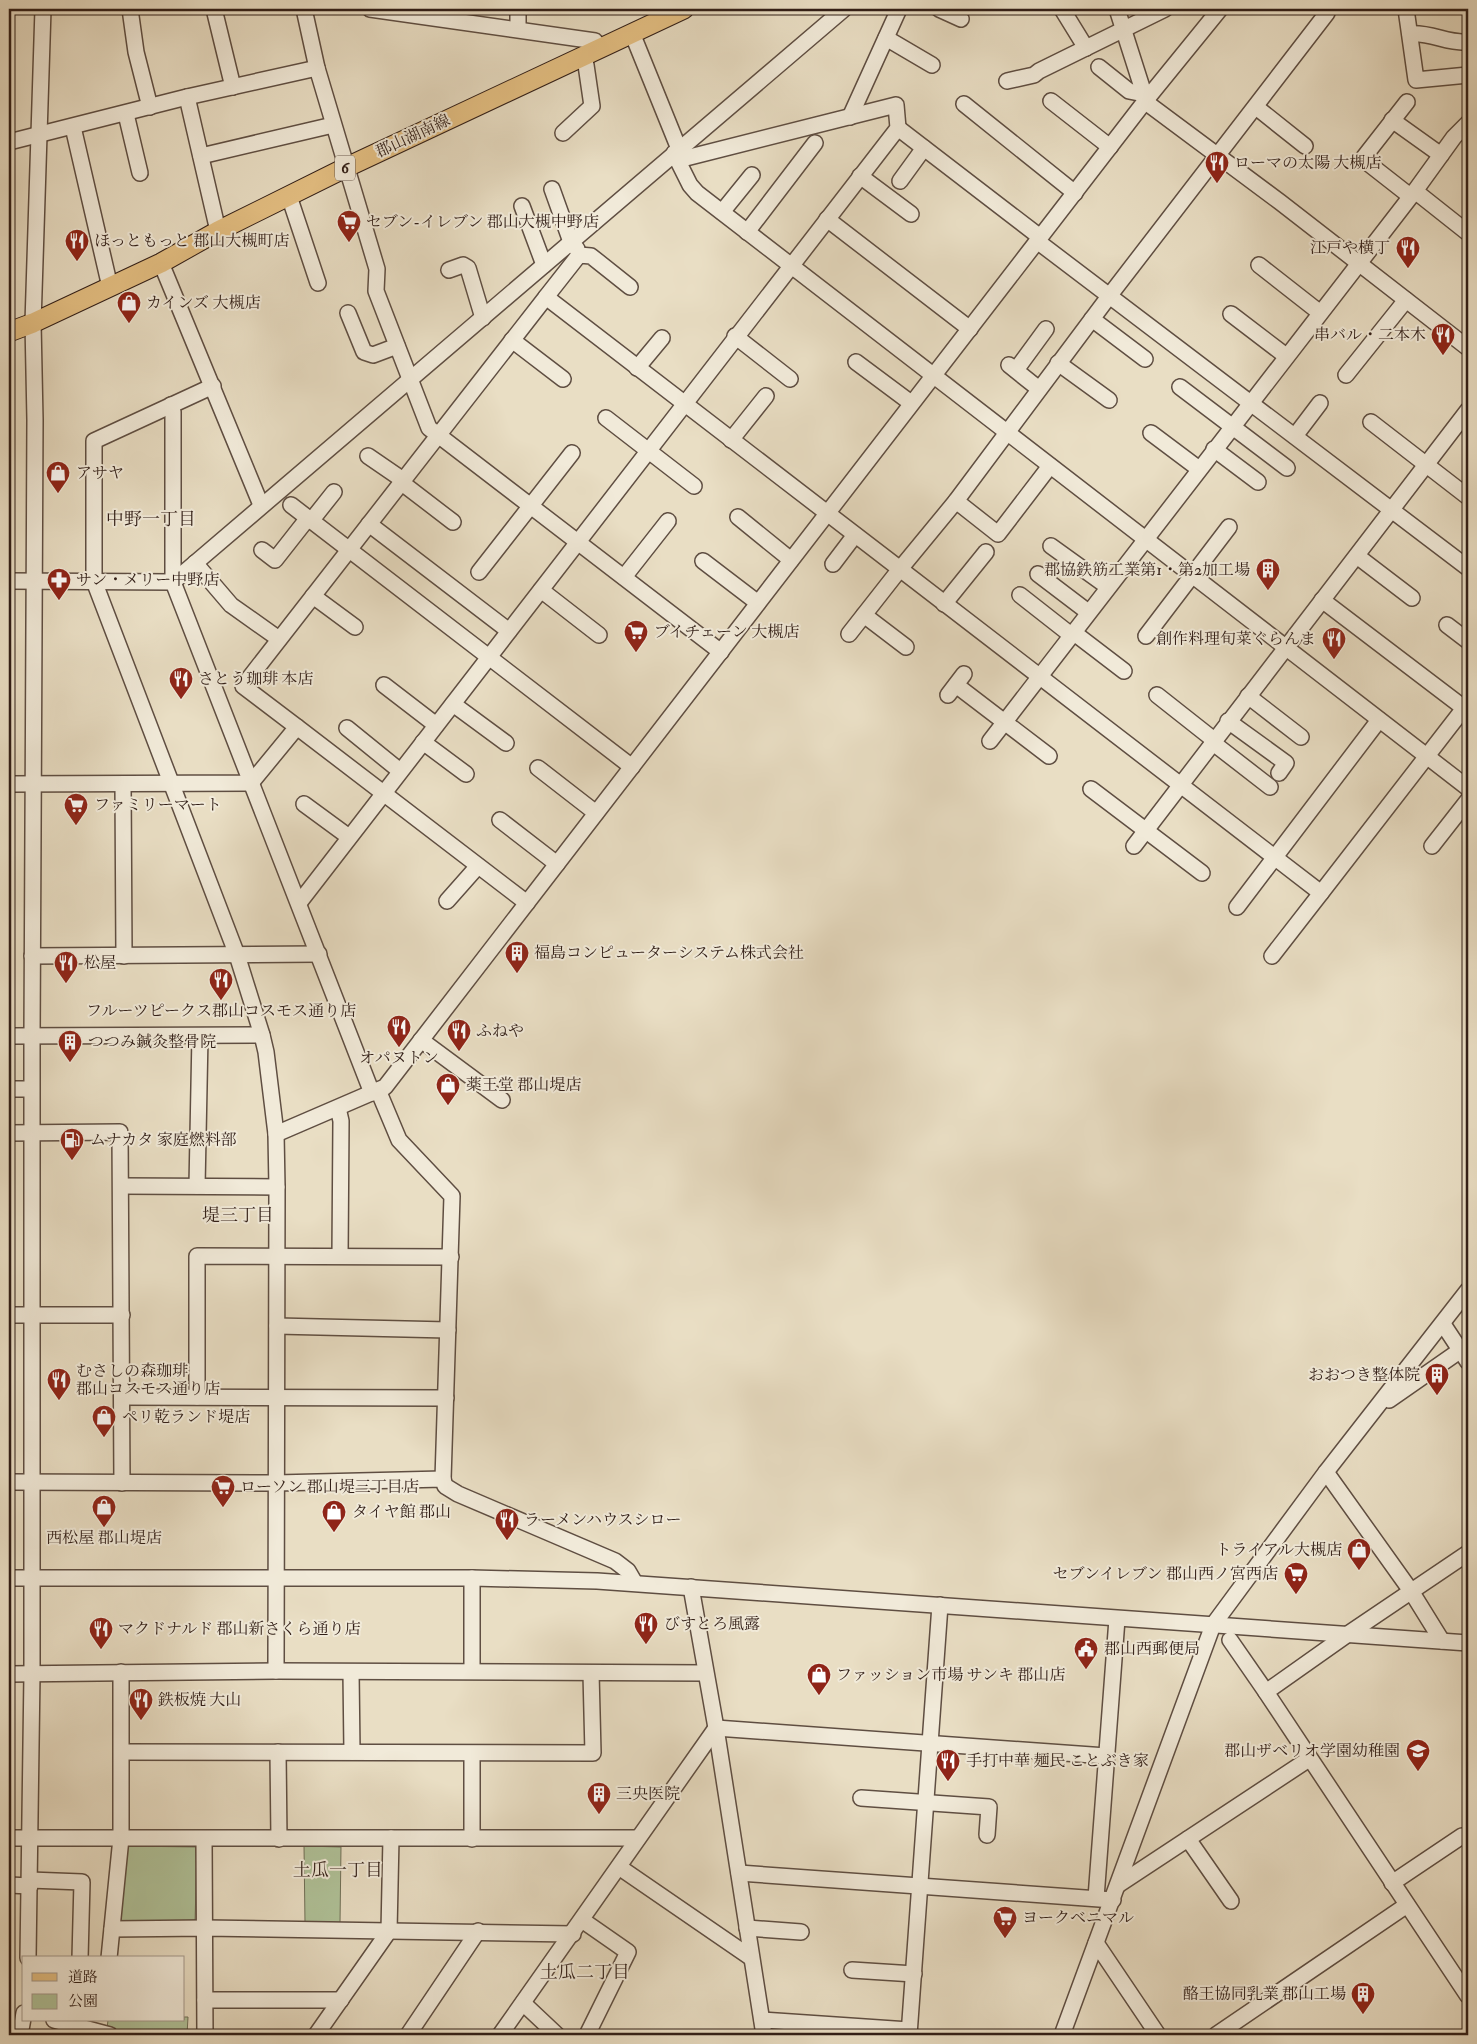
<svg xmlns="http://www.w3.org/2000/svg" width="1477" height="2044" viewBox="0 0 1477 2044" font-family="'IM FELL Double Pica','Noto Serif JP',serif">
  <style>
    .green { fill: #b0c299; stroke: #707058 }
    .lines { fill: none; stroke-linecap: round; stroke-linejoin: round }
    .minor-casing { stroke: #5f4e42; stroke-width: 18 }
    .major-casing { stroke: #311e17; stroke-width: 21 }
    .minor { stroke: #f1ead9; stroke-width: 15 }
    .major { stroke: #e4bf82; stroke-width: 19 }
    .labels { text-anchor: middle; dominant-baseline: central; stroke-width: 4; stroke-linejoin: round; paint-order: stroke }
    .shield { fill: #f1ead9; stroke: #6b5b51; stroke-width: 1 }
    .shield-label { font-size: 15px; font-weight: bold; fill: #311e17 }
    .street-label { font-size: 16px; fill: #311e17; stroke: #f1ead9 }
    .poi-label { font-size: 16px; fill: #311e17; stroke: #f1ead9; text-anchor: start }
    .neighbourhood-label { font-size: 18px; fill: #311e17; stroke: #f1ead9 }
  </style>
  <rect width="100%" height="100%" fill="#e9dec4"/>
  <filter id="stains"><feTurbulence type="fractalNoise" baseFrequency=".004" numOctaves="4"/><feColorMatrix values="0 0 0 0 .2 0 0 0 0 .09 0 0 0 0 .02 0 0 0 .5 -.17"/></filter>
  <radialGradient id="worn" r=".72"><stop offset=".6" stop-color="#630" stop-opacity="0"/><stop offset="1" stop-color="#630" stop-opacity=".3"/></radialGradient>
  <g class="green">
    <path d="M126,1846L197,1847L195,1923H120Z"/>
    <path d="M304,1846L341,1847L340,1923H305Z"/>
    <path d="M184,2017H188L187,2035H122L110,2033L107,2029L108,2020H184Z"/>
  </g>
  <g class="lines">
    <defs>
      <g id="minor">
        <path d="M130,9L136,52L150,107"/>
        <path d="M214,9L233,87"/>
        <path d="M304,9L317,68L377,269L376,291L429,428L721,652"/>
        <path d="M370,9L595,41L600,48"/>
        <path d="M939,9L961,19"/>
        <path d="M1062,9L1086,48"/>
        <path d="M1117,9L1146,100L1151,106L1280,202L1468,348"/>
        <path d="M1406,9L1416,80L1468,75"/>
        <path d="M1327,13L1110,295L956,501L900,569L1321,893L1468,703"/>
        <path d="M518,29V9"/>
        <path d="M632,33L679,149"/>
        <path d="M1410,34C1431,32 1448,44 1468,42"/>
        <path d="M886,38L932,65"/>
        <path d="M1099,67L1129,91L1144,94"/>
        <path d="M1007,81L1034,75L1039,71L1165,9"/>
        <path d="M187,97L218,231"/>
        <path d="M1051,101L1110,147"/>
        <path d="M1407,102L1364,157V160L1410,196"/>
        <path d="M964,104L1075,193"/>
        <path d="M1256,107L1305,146"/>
        <path d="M126,114L140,173"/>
        <path d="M850,117L899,9"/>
        <path d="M1392,120L1441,155"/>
        <path d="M73,127L110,287"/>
        <path d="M898,128L1040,237"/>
        <path d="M563,133L592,106L586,65L583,56"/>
        <path d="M9,142L187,97L317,68"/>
        <path d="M674,153L690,185L697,193L1468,788"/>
        <path d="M201,156L333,125"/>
        <path d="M860,176L911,214"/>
        <path d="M900,181L924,148"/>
        <path d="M552,189L571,242L577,249"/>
        <path d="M1415,191L1468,233"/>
        <path d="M289,196L318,283"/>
        <path d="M522,206L544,265"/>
        <path d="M722,212L752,175"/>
        <path d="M827,219L970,329"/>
        <path d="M747,232L815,143"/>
        <path d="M1037,241L1468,568"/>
        <path d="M161,263L261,505"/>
        <path d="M1259,265L1319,312"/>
        <path d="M449,270L463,265L468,268L483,318"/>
        <path d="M546,297L579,255L591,256L630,287"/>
        <path d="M348,313L364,352L373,355L397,346"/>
        <path d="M1231,314L1286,356"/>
        <path d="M1092,319L1145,359"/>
        <path d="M735,336L790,379"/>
        <path d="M512,340L563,379"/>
        <path d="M856,362L911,403"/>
        <path d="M1058,363L1109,400"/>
        <path d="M1009,365L1039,389"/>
        <path d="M637,368L662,338"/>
        <path d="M1016,370L1046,329"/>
        <path d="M1346,375L1406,300"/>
        <path d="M213,386L94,441V581L237,955L262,1035L266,1052L276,1134L277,1187L276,1671"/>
        <path d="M1180,387L1287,468"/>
        <path d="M171,405L173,412V582L372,1093"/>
        <path d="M606,418L694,486"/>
        <path d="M1371,422L1468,497"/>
        <path d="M1151,433L1199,469"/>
        <path d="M1295,436L1320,403"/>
        <path d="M731,440L766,396"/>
        <path d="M1214,449L1258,482"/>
        <path d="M368,456L403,480L406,486L453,522"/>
        <path d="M956,501L998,534L1050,466"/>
        <path d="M291,505L632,767"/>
        <path d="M738,517L791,560"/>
        <path d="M311,521L334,492"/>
        <path d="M369,524L509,631"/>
        <path d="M1051,546L1108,587"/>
        <path d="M262,550L275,560L308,518"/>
        <path d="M1357,556L1412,598"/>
        <path d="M703,561L758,603"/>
        <path d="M195,563L231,605L279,639"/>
        <path d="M833,564L855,535"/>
        <path d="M479,572L572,453"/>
        <path d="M1038,574L1088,612"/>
        <path d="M624,577L668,521"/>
        <path d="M9,581L173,582L844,9"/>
        <path d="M541,590L599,635"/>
        <path d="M1020,595L1071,635"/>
        <path d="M313,596L355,627"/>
        <path d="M1322,600L1464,708"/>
        <path d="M944,604L986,552"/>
        <path d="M864,615L906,647"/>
        <path d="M1447,625L1468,641"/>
        <path d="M1073,632L1124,671"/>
        <path d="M1146,636L1229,527"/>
        <path d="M384,685L436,725"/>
        <path d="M956,685L1049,756"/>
        <path d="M948,695L964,674"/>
        <path d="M1157,695L1214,740"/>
        <path d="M1248,696L1301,737"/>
        <path d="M453,704L506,743"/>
        <path d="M1228,721L1286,763L1279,773"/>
        <path d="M297,727L527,903"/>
        <path d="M347,728L400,771"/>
        <path d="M990,741L1415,191L1454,137L1468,123"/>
        <path d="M423,742L466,774"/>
        <path d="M1212,742L1270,787"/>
        <path d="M538,768L596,813"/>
        <path d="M9,784L251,783L297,727L243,686L546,297L900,569L849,634"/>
        <path d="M123,784L124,956"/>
        <path d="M1091,789L1202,873"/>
        <path d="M304,804L349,837"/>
        <path d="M500,820L557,864"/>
        <path d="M1134,846L1468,410"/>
        <path d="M1432,846L1468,800"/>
        <path d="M447,901L478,866"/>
        <path d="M299,903L898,128L896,105L678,160"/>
        <path d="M1237,907L1379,720"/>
        <path d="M32,956L319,954"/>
        <path d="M1272,956L1321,893"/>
        <path d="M9,1036L262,1035"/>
        <path d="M421,1040L502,1100"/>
        <path d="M9,1089H25"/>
        <path d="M378,1090L399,1140L452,1196L443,1479"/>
        <path d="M338,1108L341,1121L340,1256"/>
        <path d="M9,1133L120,1132L122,1483"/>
        <path d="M276,1134L385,1087L1146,100L1220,9"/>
        <path d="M122,1186L277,1187"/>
        <path d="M197,1186L200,1036"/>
        <path d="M9,1315H122"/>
        <path d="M1443,1324L1468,1362"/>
        <path d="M277,1326L448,1330"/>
        <path d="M122,1397L446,1398"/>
        <path d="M197,1397V1256L451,1257"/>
        <path d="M1389,1400L1468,1345"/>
        <path d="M1326,1472L1411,1591L1442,1641"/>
        <path d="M9,1482L276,1483L443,1479L445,1486L458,1494L615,1561L628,1571L635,1583"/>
        <path d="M1468,1553L1348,1634L1266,1692L1468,1996"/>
        <path d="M9,1578H472L597,1581L1468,1643"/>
        <path d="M691,1587L716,1728L764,2035"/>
        <path d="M1230,1640L1266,1692"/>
        <path d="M472,1671V1578"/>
        <path d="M351,1672L352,1752"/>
        <path d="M9,1674L276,1671L705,1673"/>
        <path d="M122,1752L593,1753L591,1673"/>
        <path d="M278,1752L279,1839"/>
        <path d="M472,1755V1839"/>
        <path d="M861,1798L989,1807L987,1835"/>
        <path d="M9,1838H638"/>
        <path d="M204,1839L205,2035"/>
        <path d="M1188,1839L1231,1901"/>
        <path d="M619,1867L750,1957"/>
        <path d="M739,1873L1113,1900"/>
        <path d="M30,1880L82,1882L80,1958"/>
        <path d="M1392,1883L1462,1836"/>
        <path d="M9,1885L30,1886"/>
        <path d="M1118,1885L1309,1759"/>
        <path d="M1096,1898L1117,1619"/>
        <path d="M582,1920L628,1952L587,2035"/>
        <path d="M747,1928L801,1932"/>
        <path d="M112,1929L205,1928L573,1934"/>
        <path d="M1096,1943L1158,2035"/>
        <path d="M28,1958L32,1674V1036L35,420L33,323L43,9"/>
        <path d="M109,1958L121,1838V1672"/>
        <path d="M852,1970L914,1974"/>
        <path d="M205,2000H341"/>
        <path d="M523,2003L557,2035"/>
        <path d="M54,2020L110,2035"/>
        <path d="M762,2020L909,2030"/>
        <path d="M20,2035L24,2013"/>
        <path d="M316,2035L389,1931L391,1838"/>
        <path d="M408,2035L478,1931"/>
        <path d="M500,2035L716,1728L1106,1756"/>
        <path d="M909,2035L940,1605"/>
        <path d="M1062,2035L1213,1625L1326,1472L1468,1290"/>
        <path d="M1216,2035L1407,1905"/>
      </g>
      <path id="major" d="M9,332L33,323L161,263L218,231L345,168L684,9"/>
    </defs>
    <use href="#minor" class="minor-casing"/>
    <use href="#major" class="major-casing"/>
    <use href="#minor" class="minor"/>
    <use href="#major" class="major"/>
  </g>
  <defs>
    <symbol id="restaurant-pin" viewBox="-11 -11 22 30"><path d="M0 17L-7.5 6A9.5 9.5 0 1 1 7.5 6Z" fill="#8f2418" stroke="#f1ead9"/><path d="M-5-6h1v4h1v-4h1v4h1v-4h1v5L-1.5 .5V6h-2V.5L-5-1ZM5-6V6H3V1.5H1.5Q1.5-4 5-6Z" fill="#fff"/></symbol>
    <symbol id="supermarket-pin" viewBox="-11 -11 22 30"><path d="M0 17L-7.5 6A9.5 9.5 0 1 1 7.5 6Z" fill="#8f2418" stroke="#f1ead9"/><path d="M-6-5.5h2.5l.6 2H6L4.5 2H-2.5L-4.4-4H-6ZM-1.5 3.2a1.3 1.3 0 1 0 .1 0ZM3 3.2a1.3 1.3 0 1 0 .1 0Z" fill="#fff"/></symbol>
    <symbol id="shop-pin" viewBox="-11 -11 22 30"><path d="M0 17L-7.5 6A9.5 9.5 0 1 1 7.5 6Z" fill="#8f2418" stroke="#f1ead9"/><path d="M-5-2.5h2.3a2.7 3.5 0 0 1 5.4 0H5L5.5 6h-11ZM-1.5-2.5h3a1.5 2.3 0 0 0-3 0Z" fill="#fff"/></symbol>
    <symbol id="building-pin" viewBox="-11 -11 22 30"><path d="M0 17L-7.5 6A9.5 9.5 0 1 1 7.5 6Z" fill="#8f2418" stroke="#f1ead9"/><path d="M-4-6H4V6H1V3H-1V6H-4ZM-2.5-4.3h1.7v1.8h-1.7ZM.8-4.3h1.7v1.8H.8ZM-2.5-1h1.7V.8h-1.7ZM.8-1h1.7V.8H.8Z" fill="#fff"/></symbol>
    <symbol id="pharmacy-pin" viewBox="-11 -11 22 30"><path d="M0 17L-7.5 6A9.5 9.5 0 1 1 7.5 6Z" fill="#8f2418" stroke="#f1ead9"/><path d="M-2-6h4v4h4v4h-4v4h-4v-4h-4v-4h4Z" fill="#fff"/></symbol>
    <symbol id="fuel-pin" viewBox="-11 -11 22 30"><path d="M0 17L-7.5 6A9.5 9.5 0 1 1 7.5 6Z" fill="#8f2418" stroke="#f1ead9"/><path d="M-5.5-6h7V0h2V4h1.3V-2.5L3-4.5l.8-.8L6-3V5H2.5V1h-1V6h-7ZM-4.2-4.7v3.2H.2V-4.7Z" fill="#fff"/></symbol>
    <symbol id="civic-pin" viewBox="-11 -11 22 30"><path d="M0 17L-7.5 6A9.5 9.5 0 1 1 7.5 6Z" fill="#8f2418" stroke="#f1ead9"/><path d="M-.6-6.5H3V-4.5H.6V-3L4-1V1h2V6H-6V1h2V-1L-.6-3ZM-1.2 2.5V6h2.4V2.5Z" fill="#fff"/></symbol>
    <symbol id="school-pin" viewBox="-11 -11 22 30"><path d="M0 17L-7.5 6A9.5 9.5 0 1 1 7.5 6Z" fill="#8f2418" stroke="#f1ead9"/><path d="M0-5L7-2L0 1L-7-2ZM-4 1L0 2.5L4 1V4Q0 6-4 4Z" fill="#fff"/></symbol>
  </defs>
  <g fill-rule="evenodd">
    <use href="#restaurant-pin" x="1203" y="149" width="28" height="38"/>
    <use href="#supermarket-pin" x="335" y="208" width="28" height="38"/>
    <use href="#restaurant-pin" x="63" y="227" width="28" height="38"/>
    <use href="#restaurant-pin" x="1394" y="234" width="28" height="38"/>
    <use href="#shop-pin" x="115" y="289" width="28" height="38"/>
    <use href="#restaurant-pin" x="1429" y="321" width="28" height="38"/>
    <use href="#shop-pin" x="44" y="459" width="28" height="38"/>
    <use href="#building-pin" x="1254" y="556" width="28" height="38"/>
    <use href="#pharmacy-pin" x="45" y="566" width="28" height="38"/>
    <use href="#supermarket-pin" x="622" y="618" width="28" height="38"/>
    <use href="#restaurant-pin" x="1320" y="625" width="28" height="38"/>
    <use href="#restaurant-pin" x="167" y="665" width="28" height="38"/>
    <use href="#supermarket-pin" x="62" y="791" width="28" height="38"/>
    <use href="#building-pin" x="503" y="939" width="28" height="38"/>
    <use href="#restaurant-pin" x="52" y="949" width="28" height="38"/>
    <use href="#restaurant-pin" x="207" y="966" width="28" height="38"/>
    <use href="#restaurant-pin" x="385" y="1013" width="28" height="38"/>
    <use href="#restaurant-pin" x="445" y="1017" width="28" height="38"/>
    <use href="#building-pin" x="56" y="1028" width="28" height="38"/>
    <use href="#shop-pin" x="434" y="1071" width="28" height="38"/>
    <use href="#fuel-pin" x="58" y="1126" width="28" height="38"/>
    <use href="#building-pin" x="1423" y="1361" width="28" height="38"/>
    <use href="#restaurant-pin" x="45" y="1366" width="28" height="38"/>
    <use href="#shop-pin" x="90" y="1403" width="28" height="38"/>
    <use href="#supermarket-pin" x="209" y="1473" width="28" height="38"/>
    <use href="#shop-pin" x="90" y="1493" width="28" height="38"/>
    <use href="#shop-pin" x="320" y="1498" width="28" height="38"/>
    <use href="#restaurant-pin" x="493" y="1506" width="28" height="38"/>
    <use href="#shop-pin" x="1345" y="1536" width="28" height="38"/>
    <use href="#supermarket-pin" x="1282" y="1560" width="28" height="38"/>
    <use href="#restaurant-pin" x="632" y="1610" width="28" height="38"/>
    <use href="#restaurant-pin" x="87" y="1615" width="28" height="38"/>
    <use href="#civic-pin" x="1072" y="1635" width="28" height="38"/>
    <use href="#shop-pin" x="805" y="1661" width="28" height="38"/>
    <use href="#restaurant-pin" x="127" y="1686" width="28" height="38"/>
    <use href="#school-pin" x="1404" y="1737" width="28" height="38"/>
    <use href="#restaurant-pin" x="934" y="1747" width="28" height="38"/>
    <use href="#building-pin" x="585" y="1780" width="28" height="38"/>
    <use href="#supermarket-pin" x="991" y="1904" width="28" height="38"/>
    <use href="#building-pin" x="1349" y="1980" width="28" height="38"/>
  </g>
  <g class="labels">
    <rect class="shield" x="335" y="155.5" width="20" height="25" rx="4"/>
    <g class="shield-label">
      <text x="345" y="168">6</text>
    </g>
    <g class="street-label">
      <text transform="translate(413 136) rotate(-25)">郡山湖南線</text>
    </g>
    <g class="poi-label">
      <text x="1234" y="163">ローマの太陽 大槻店</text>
      <text x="366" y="222">セブン-イレブン 郡山大槻中野店</text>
      <text x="94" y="241">ほっともっと 郡山大槻町店</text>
      <text x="1390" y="248" text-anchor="end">江戸や横丁</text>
      <text x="146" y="303">カインズ 大槻店</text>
      <text x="1426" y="335" text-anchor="end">串バル・二本木</text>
      <text x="76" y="473">アサヤ</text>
      <text x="1250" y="570" text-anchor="end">郡協鉄筋工業第1・第2加工場</text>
      <text x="76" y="580">サン・メリー中野店</text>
      <text x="654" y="632">ブイチェーン 大槻店</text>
      <text x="1316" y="639" text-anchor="end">創作料理旬菜ぐらんま</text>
      <text x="198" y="679">さとう珈琲 本店</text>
      <text x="94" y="805">ファミリーマート</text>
      <text x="534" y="953">福島コンピューターシステム株式会社</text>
      <text x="84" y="963">松屋</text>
      <text x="221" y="1011" text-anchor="middle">フルーツピークス郡山コスモス通り店</text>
      <text x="476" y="1031">ふねや</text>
      <text x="88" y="1042">つつみ鍼灸整骨院</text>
      <text x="399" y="1058" text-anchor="middle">オパヌトン</text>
      <text x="466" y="1085">薬王堂 郡山堤店</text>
      <text x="90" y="1140">ムナカタ 家庭燃料部</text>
      <text x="76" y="1371">むさしの森珈琲<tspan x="76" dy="18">郡山コスモス通り店</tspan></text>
      <text x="1420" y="1375" text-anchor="end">おおつき整体院</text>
      <text x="122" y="1417">ペリ乾ランド堤店</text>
      <text x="240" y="1487">ローソン 郡山堤三丁目店</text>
      <text x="352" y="1512">タイヤ館 郡山</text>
      <text x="524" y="1520">ラーメンハウスシロー</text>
      <text x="104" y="1538" text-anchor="middle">西松屋 郡山堤店</text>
      <text x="1342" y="1550" text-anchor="end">トライアル大槻店</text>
      <text x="1278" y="1574" text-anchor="end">セブンイレブン 郡山西ノ宮西店</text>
      <text x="664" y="1624">びすとろ風露</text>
      <text x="118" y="1629">マクドナルド 郡山新さくら通り店</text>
      <text x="1104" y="1649">郡山西郵便局</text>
      <text x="836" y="1675">ファッション市場 サンキ 郡山店</text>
      <text x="158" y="1700">鉄板焼 大山</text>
      <text x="1400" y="1751" text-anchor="end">郡山ザベリオ学園幼稚園</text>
      <text x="966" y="1761">手打中華 麺民 ことぶき家</text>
      <text x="616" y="1794">三央医院</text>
      <text x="1022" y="1918">ヨークベニマル</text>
      <text x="1346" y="1994" text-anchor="end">酪王協同乳業 郡山工場</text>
    </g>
    <g class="neighbourhood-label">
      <text x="151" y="519">中野一丁目</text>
      <text x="238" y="1215">堤三丁目</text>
      <text x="338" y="1870">土瓜一丁目</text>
      <text x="585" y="1972">土瓜二丁目</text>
    </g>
  </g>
  <rect width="1477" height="2044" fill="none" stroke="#e9dec4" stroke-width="30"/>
  <rect x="10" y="10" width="1457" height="2024" fill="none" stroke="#311e17" stroke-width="2.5"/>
  <rect x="15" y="15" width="1447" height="2014" fill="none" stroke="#311e17"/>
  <rect x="22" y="1956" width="162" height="65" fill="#f1ead9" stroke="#a4988b"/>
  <rect x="32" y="1973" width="25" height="8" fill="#e4bf82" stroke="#a4988b"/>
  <text x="68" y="1982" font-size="15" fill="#311e17">道路</text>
  <rect x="32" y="1994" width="25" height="15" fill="#b0c299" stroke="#a4988b"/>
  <text x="68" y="2006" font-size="15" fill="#311e17">公園</text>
  <rect width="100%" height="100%" filter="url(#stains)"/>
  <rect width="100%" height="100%" fill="url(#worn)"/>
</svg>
